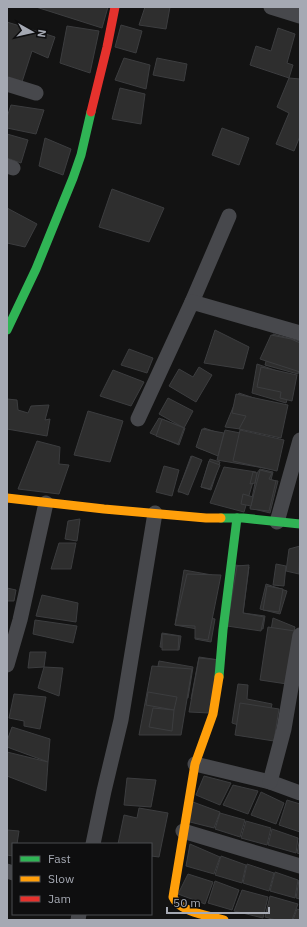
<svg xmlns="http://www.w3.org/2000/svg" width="307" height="927" viewBox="0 0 307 927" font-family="'IBM Plex Sans',sans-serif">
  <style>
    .building { fill: #2e2e2e; stroke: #3c3d3f }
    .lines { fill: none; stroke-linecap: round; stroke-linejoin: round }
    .street { stroke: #47484c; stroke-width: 15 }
    .fast { stroke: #30b455; stroke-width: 9 }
    .slow { stroke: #ff9f0a; stroke-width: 9 }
    .jam { stroke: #e5322d; stroke-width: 9 }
  </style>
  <rect width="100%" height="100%" fill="#131313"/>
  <g class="building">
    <path d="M36,7H108L102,28Z"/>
    <path d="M145,7H170L166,29L139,25Z"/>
    <path d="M7,22L55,37L48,58L32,51L21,85L7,80Z"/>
    <path d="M121,25L142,31L136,53L115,47Z"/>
    <path d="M67,26L99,31L90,73L60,63Z"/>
    <path d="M278,28L295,34L287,63L293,65L289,78L250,65L256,46L271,51Z"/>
    <path d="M124,58L150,65L146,89L115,80Z"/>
    <path d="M157,58L187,64L184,81L153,75Z"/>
    <path d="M289,78L300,79V136L294,151L276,144L289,113L277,107Z"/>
    <path d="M120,88L145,94L141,124L112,119Z"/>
    <path d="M11,105L44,110L36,134L7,128V117Z"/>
    <path d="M222,128L249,138L239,165L212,155Z"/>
    <path d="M7,134L28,140L21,163L7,158Z"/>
    <path d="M45,138L71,149L63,175L39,166Z"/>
    <path d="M112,189L164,208L149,242L99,227Z"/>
    <path d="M7,208L37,224L25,247L7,243Z"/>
    <path d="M215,330L249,347L243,369L204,363Z"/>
    <path d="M273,334L300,341V365L298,374L265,365Z"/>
    <path d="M271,335L291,339L300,343V372L260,359Z"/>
    <path d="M129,349L153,358L147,373L121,365Z"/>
    <path d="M257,364L295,377L286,403L252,393Z"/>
    <path d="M199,367L212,375L196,402L169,386L179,369L193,377Z"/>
    <path d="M261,367L297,375L292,401L280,398L281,392L257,387Z"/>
    <path d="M113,370L144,382L131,406L100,396Z"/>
    <path d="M239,393L284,408L279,434L225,427Z"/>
    <path d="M236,394L288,405L281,438L239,429L246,416L232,413Z"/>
    <path d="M168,398L193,411L184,428L159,414Z"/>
    <path d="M7,399L17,400L18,410L28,413L31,406L49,405L45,420L50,419L47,436L7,429Z"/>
    <path d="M88,411L123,421L110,462L74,455Z"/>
    <path d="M159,418L185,428L179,445L150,433Z"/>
    <path d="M162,419L184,428L178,444L156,436Z"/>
    <path d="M204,428L225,435L219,455L198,448Z"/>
    <path d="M202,429L224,433L218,456L196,447Z"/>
    <path d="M225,430L281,441L276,470L217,460Z"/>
    <path d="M240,430L284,440L277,471L233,461Z"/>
    <path d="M37,441L60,447L59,464L69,465L59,494L18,489Z"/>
    <path d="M191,456L200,460L187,492H178Z"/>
    <path d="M192,456L202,460L188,495L178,491Z"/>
    <path d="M210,459L220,462L211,490L201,487Z"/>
    <path d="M209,461L220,465L210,489L201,487Z"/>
    <path d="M164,466L179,470L172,496L156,492Z"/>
    <path d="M224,467L256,472L244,512L210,503Z"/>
    <path d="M260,469L273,472L271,480L278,481L270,513L250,508L257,473Z"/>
    <path d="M260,470L272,473L269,479L276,481L269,511L250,509Z"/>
    <path d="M253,472L257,473L255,483L250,484Z"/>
    <path d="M243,494L253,497L251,506L241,504Z"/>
    <path d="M80,519L77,541L65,539L68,521Z"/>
    <path d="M59,543H76L71,569H51Z"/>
    <path d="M300,546L299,574L286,571L289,549Z"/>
    <path d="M276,564L286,566L284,586L273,585Z"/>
    <path d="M235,565L249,567L243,613L265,616L263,629L227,625Z"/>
    <path d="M249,565L243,613L264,617L261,631L227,626L237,566Z"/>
    <path d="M184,570L212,575L205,617L215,619L211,642L195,639L197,629L175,625Z"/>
    <path d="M187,574L221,575L208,640L195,638V626L175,625Z"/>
    <path d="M266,584L287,591L280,614L260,609Z"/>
    <path d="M267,586L283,589L279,612L263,610Z"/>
    <path d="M7,588L16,590L14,601H7Z"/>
    <path d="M42,595L78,603L76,622L36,616Z"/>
    <path d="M273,618L295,627L282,682L263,680Z"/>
    <path d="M35,620L77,626L73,643L33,634Z"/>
    <path d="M268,627L295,631L287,684L260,680Z"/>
    <path d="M162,633L181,636L179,650L160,647Z"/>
    <path d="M162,634L179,636L178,650H162Z"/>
    <path d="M30,652H46L44,667L28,668Z"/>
    <path d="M199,657L219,660L211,703L191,699Z"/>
    <path d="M199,658L220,660L210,713L189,712Z"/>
    <path d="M159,661L193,667L188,698L177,697L153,692Z"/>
    <path d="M152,666L192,669L181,735H139Z"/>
    <path d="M44,667L63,668L59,696L38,688Z"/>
    <path d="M238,684L248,685L247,699L272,704L266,734L232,723Z"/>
    <path d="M148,692L177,697L174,710L146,705Z"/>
    <path d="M14,694L46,697L40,729L24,726V721L9,718Z"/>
    <path d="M240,703L279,709L274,741L235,735Z"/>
    <path d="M153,708L174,710L172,731L149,727Z"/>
    <path d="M12,727L50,739L48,762L7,747V741Z"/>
    <path d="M7,752L48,762L46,791L7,776Z"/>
    <path d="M204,776L231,783L220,805L196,795Z"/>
    <path d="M127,778L156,780L151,807L124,805Z"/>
    <path d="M233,785L258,791L248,814L223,805Z"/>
    <path d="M261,792L284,803L276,824L251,815Z"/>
    <path d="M287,800L300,804V832L279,825Z"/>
    <path d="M193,802L220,812L214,828L186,821Z"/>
    <path d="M139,808L168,813L159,857L151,856V844H118L124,815L137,818Z"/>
    <path d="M220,813L245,820L240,837L215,829Z"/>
    <path d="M246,821L271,828L267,845L241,838Z"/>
    <path d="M272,829L298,838L296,853L268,845Z"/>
    <path d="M7,830L19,831L17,844H13V856L7,855Z"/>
    <path d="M300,838V854L297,853Z"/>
    <path d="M190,844L220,857L214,874L186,866Z"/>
    <path d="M221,856L246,865L242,883L215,875Z"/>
    <path d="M247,864L274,873L269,891L243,883Z"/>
    <path d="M275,872L298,880L295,898L270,891Z"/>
    <path d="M188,874L213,882L205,904L178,894Z"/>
    <path d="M299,880H300V899L296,898Z"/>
    <path d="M215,881L239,890L232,910L208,903Z"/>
    <path d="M242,890L268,897L263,918L234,911Z"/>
    <path d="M270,896L298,904L292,920H276L265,917Z"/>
    <path d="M297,909L300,910V920H293Z"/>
  </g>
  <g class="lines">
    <g class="street">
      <path d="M271,7L300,16"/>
      <path d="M7,84L36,93"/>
      <path d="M7,166L13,168"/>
      <path d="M192,302L229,216"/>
      <path d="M138,419L192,302L300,333"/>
      <path d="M277,522L300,440"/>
      <path d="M7,665L20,620L46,503"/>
      <path d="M195,764L270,782L300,793"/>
      <path d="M270,782L284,729L300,635"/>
      <path d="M183,831L300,866"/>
      <path d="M93,844L104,791L121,720L155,513"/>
      <path d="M7,871L13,873"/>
      <path d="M78,920L79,914"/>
    </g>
    <g class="fast">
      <path d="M7,330L36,269L73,178L81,155L91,112"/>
      <path d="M221,518H243L300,524"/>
      <path d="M219,677L223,630L237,518"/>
    </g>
    <g class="slow">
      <path d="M7,498L104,509L206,518H221"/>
      <path d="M219,677L213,714L195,764L173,897C179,912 210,916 224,920"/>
    </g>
    <path class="jam" d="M91,112L107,47L115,7"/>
  </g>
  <rect width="307" height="927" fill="none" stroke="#a5a9b3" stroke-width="16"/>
  <rect x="12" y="843" width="140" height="72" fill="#0e0e0f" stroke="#4a4c51"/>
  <rect x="20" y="856" width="20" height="6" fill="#30b455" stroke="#4a4c51"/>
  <text x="48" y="863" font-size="12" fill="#a5a9b3">Fast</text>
  <rect x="20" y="876" width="20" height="6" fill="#ff9f0a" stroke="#4a4c51"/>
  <text x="48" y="883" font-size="12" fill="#a5a9b3">Slow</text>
  <rect x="20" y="896" width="20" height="6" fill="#e5322d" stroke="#4a4c51"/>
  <text x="48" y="903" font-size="12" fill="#a5a9b3">Jam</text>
  <g transform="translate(32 32) rotate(98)" stroke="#0e0e0f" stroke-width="3" paint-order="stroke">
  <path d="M0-3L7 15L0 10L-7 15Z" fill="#a5a9b3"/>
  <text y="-6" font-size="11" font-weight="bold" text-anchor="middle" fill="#a5a9b3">N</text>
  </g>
  <path d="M167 907v6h102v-6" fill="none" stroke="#a5a9b3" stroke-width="2"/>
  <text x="173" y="907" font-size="12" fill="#a5a9b3" stroke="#0e0e0f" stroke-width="3" paint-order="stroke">50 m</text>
</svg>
